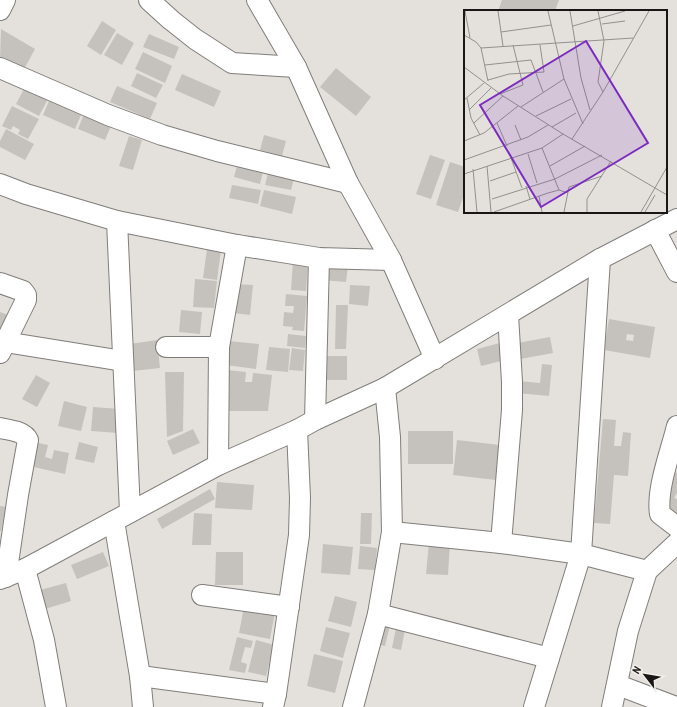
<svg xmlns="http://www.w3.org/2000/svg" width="677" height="707" viewBox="0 0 677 707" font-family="'Archivo Narrow',sans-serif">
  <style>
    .building { fill: #c5c2be; fill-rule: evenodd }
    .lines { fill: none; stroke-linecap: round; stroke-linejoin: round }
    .minor-casing { stroke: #807e7a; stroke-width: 22 }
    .minor { stroke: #fff; stroke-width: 20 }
    .inset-road { fill: none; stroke: #92908d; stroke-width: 1 }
    .view { fill: #7b2cbf; fill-opacity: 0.15; stroke: #7b2cbf; stroke-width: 2 }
    .inset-edge { fill: none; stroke: #181715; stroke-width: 2 }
  </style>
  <rect width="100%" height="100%" fill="#e4e1dd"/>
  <g class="building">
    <path d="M502,0H559L555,11H498Z"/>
    <path d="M102,21L116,30L101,55L87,46Z"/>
    <path d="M1,29L35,49L22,73L0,60Z"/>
    <path d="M117,33L134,43L122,65L104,55Z"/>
    <path d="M149,34L179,47L174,59L143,47Z"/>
    <path d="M143,52L172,66L165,83L135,69Z"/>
    <path d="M336,68L371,97L356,116L320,87Z"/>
    <path d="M137,73L163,85L156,98L131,86Z"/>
    <path d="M182,74L221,91L214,107L175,90Z"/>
    <path d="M117,86L157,103L150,119L110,102Z"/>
    <path d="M25,87L48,99L39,116L16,104Z"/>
    <path d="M49,101L81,115L75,129L43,115Z"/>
    <path d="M12,106L39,119L28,139L18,134L20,130L13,126L11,130L2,126Z"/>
    <path d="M84,114L111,126L105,140L78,129Z"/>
    <path d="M6,129L34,144L25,160L0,147V141Z"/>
    <path d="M264,135L286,141L282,156L260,150Z"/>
    <path d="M129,136L142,140L133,170L119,166Z"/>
    <path d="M430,155L445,160L431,199L416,194Z"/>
    <path d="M450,162L465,167V192L458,212L436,205Z"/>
    <path d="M237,166L263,172L260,184L234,177Z"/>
    <path d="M268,173L294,179L291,190L265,185Z"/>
    <path d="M232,185L261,190L258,204L229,198Z"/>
    <path d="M264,190L296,197L292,214L260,206Z"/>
    <path d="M207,249L221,250L217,280L203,278Z"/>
    <path d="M293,261L308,262L306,291L291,290Z"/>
    <path d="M323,264L348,266L346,282L321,280Z"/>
    <path d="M195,279L217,281L214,308L193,307Z"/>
    <path d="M235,284L253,285L250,315L233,313Z"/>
    <path d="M350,285L370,286L368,306L349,304Z"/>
    <path d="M286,294L307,296L304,331L292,330L293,327L283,326L284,312L293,313L294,306H285Z"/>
    <path d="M336,305H348L346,349H335Z"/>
    <path d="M181,310L202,312L200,334L179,332Z"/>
    <path d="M0,312L8,315L0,335Z"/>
    <path d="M609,319L655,327L650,358L604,350ZM627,334L634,335L633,341L626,340Z"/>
    <path d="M288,334L306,336L305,348L287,346Z"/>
    <path d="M550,337L553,353L515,360L512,344Z"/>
    <path d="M157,340L160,368L133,371L130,344Z"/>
    <path d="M229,341L259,344L256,369L226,365Z"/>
    <path d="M500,343L505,360L481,366L477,349Z"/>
    <path d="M269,347L290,349L288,372L266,370Z"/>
    <path d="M292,348L305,350L303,371L289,370Z"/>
    <path d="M320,356H347V380H319Z"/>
    <path d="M542,364L552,365L549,396L517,393L518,381L540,383Z"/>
    <path d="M227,370L246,372L245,382H252L253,373L272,375L268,411H223Z"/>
    <path d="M165,372H184L183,431L167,437Z"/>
    <path d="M36,375L50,383L37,407L22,399Z"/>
    <path d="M64,401L87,407L81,431L58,426Z"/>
    <path d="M93,407L120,409L118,433L91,431Z"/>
    <path d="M603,419L616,420L614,446H621L623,432L631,433L628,476L614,475L610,524L594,523Z"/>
    <path d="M193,429L200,443L173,455L167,441Z"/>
    <rect x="408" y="431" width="45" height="33"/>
    <path d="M457,440L500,445L496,480L453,475Z"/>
    <path d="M34,442L48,445L45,457L52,459L54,450L69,453L65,474L29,466Z"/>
    <path d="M79,442L98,447L94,463L75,459Z"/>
    <path d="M673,471L677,473V493L674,498L677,499V516L666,507Z"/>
    <path d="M217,482L254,485L252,510L215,508Z"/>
    <path d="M210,489L215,499L162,529L157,519Z"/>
    <path d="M0,506L6,507L1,531H0Z"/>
    <path d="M194,513L212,514L211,545H192Z"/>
    <path d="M361,513H372L371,544H360Z"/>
    <path d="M429,542L450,543L448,575L426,574Z"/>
    <path d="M323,544L353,547L350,575L321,573Z"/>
    <path d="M360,546L377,548L375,570L358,569Z"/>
    <path d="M103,552L109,566L77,579L71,565Z"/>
    <path d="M216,552H243V585H215Z"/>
    <path d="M66,583L71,601L45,609L40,590Z"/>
    <path d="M335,596L357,602L351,627L328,621Z"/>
    <path d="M244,607L275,612L270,639L239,633Z"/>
    <path d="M380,623L390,625L385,646L376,644Z"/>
    <path d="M326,627L350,633L343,658L320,651Z"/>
    <path d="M396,628L405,630L401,650L392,648Z"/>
    <path d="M237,637L253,641L251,648L245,647L241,662L247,664L245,673L229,670Z"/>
    <path d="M256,640L274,645L266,676L248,672Z"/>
    <path d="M314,654L343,661L335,693L307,686Z"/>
  </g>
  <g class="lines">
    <defs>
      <g id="minor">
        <path d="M149,0L171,20L195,39L232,63L296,67"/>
        <path d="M257,0L296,67L348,183L391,260L435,359"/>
        <path d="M0,10L5,0"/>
        <path d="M0,68L108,115L162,135L217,151L348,183"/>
        <path d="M0,184L26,194L117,221L237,245L319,258L391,260"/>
        <path d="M117,221L130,512"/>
        <path d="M655,230L677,272"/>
        <path d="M0,283L23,291L26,295V300L0,353"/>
        <path d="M0,343L5,342L123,361"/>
        <path d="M166,347H219"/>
        <path d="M315,420L319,258"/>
        <path d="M677,426C671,451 656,489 660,514L677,527"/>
        <path d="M0,428C9,430 24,431 28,440L18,495L6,577"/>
        <path d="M218,465L219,347L237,245"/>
        <path d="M114,521L140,676L143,707"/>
        <path d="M392,532L501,543L581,554L647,571"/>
        <path d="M501,543L512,410V382L508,315"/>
        <path d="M25,569L44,640L56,707"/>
        <path d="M0,579L25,569L218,465L297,430L315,420L385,388L600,259L677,219"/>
        <path d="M202,595L289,607"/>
        <path d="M378,614L549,658"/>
        <path d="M140,676L276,694"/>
        <path d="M618,685L676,707"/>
        <path d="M273,707L276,694L299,535L300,498L297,430"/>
        <path d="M353,707L378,614L392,532L390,437L385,388"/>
        <path d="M534,707L581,554L600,259"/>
        <path d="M612,707L628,631L647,571L677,543"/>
      </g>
    </defs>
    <use href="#minor" class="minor-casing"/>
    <use href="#minor" class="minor"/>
  </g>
  <g transform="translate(464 10)">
    <rect width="203" height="203" fill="#e4e1dd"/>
    <path class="inset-road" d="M1,1L6,28M34,1L39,36M84,1L100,69L119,114M106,1L117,68L126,100M134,1L140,31L134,72L139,82M138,14L161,11M109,16L161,1M37,22L87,15M0,25L12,32L17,38L24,71M17,38L169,28M21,55L67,50L79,82M0,57L39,86L99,124L203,185M24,70L45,64L80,62L76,35M36,84L59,75L49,35M3,88L7,108L16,125M0,90L20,73M57,97L100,69M5,100L27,78M72,106L107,89M10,113L39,86M33,113L43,136M51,115L57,130M88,117L112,103M108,129L139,82L185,1M0,131L20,123L54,96M78,138L95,180M64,144L73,173M47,148L58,178M0,150L64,127L84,115M23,156L27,202M86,156L121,136M9,159L13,202M0,164L78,138L99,124M26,171L52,162M62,176L66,189M75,186L78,202M28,189L91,169L138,145M30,202L84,183L95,180L104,183M100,202L105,177L138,166M123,202V189L147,151M177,202L203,157M181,202L191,185"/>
    <path class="view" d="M122,31L184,133L77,197L16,95Z"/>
    <rect width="203" height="203" class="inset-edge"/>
  </g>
  <g transform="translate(645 675) rotate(301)" stroke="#f1efea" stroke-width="3" paint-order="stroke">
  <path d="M0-3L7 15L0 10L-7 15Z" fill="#181715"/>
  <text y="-6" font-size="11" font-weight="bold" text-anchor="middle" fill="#181715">N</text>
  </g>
</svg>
